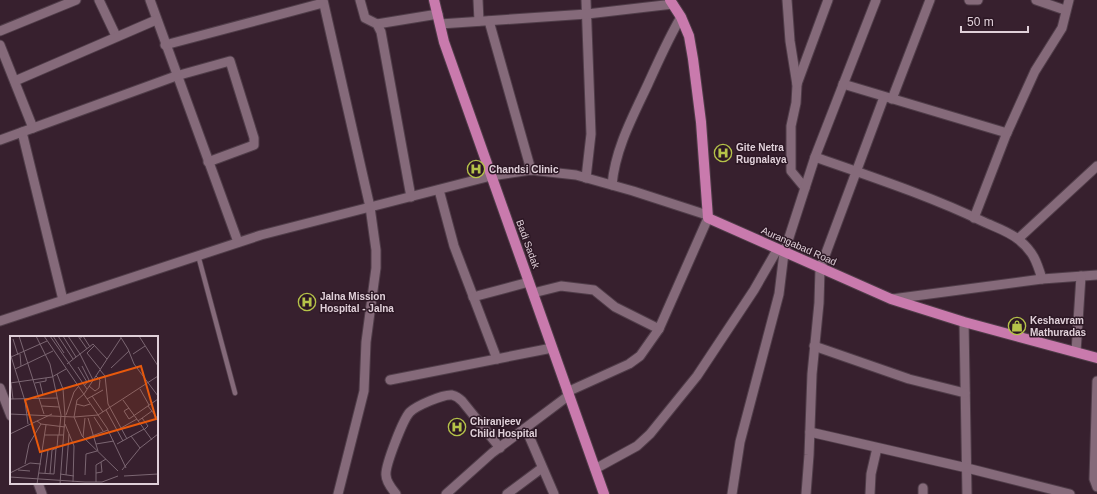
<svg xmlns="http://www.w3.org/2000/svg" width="1097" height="494" viewBox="0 0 1097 494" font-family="Helvetica,sans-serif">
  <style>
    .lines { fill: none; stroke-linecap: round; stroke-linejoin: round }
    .lane-casing { stroke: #503d49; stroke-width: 6 }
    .street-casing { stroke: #503d49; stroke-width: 11 }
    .primary-casing { stroke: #503d49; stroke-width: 12 }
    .lane { stroke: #856a7a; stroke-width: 4.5 }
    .street { stroke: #856a7a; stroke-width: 9 }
    .primary { stroke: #c97aad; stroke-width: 10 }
    .labels { text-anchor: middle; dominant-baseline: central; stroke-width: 3; stroke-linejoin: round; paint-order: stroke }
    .poi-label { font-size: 10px; font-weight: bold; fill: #e0d0d9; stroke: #2c1724; text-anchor: start }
    .street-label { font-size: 10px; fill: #e0d0d9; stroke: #2c1724 }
    .inset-road { fill: none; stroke: #7b6672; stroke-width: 1 }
    .view { fill: #e8590c; fill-opacity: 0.15; stroke: #e8590c; stroke-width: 2 }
    .inset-edge { fill: none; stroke: #e0d0d9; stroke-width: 2 }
  </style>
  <rect width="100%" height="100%" fill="#37202e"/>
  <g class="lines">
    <defs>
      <path id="lane" d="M198,255L235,393"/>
      <g id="street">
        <path d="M99,0L116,36"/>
        <path d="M150,0L238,242"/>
        <path d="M323,0L370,207L376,250V268L366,342L364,391L338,494"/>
        <path d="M360,0L365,18L377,24L381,32L411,197"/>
        <path d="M478,0L479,21"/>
        <path d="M586,0L591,134L586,178"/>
        <path d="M787,0L790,41L797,85L796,103L791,126V171L805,188"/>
        <path d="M969,0H978"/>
        <path d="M1036,0L1065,10"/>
        <path d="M489,21L531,170"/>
        <path d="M377,24L438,14"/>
        <path d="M440,24L587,14L673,4"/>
        <path d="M0,31L76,0"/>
        <path d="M0,45L33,128"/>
        <path d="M165,45L323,3"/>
        <path d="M15,81L156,20"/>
        <path d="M797,84L828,0"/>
        <path d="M843,84L1007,133"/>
        <path d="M892,99L930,0"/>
        <path d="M22,132L63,300"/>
        <path d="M0,140L176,76L230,61L254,138V145L208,162"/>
        <path d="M815,157C872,177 930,196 984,222C995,227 1010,232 1019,240C1033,251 1037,262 1042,279L892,299"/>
        <path d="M612,185C615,149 633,116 648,84C659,60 668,39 681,17"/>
        <path d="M439,190L454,246L497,359"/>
        <path d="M974,218L1006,135L1035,71L1062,28L1069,0"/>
        <path d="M1018,239L1097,166"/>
        <path d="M1042,279L1097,275"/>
        <path d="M533,293L561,286L594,290L615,307L659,329"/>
        <path d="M473,297L529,282"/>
        <path d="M0,321L261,235L491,176L531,170L576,175L633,191L707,215"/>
        <path d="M964,322L967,494"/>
        <path d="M814,346L909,379L965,393"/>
        <path d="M1076,352L1081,276"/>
        <path d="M390,380L552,348"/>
        <path d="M1097,381L1094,479L1097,487"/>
        <path d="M0,388L11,416"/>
        <path d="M567,392L629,364L640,356L659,329L708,218"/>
        <path d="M526,429L554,494"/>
        <path d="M810,432L967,468L1070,494"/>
        <path d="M595,469L637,446L650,434L697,376L754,290L777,250"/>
        <path d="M38,483L42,494"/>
        <path d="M396,494C392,489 386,482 386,475C385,466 403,419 410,412C416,406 443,394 452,395C456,396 459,398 462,401L500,448"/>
        <path d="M446,494L492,453L568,396"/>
        <path d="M507,494L542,468"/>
        <path d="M732,494L740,442L779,294L784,253L815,157L876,0"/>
        <path d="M806,494L809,455L812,374L819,303L820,269L884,97"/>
        <path d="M870,494L871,474L877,448"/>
        <path d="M923,494V488"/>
      </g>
      <g id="primary">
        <path d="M434,0L444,42L604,494"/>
        <path d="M670,0L681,17L689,36L693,59L701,122L708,218L891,299L964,322L1097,358"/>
      </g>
    </defs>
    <use href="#lane" class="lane-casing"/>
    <use href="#street" class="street-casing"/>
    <use href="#primary" class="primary-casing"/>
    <use href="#lane" class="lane"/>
    <use href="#street" class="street"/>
    <use href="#primary" class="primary"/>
  </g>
  <defs>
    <symbol id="hospital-ring" viewBox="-11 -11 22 22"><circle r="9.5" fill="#2c1724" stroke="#b5c249" stroke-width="1.5"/><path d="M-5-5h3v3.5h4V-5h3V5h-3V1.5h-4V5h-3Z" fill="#b5c249"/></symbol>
    <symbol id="shop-ring" viewBox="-11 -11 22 22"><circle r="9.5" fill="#2c1724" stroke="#b5c249" stroke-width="1.5"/><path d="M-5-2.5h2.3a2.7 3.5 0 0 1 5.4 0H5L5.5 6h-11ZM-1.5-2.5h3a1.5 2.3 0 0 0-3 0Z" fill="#b5c249"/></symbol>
  </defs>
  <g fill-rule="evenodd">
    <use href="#hospital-ring" x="713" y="143" width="20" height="20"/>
    <use href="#hospital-ring" x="466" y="159" width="20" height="20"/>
    <use href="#hospital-ring" x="297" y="292" width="20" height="20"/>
    <use href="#shop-ring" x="1007" y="316" width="20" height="20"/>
    <use href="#hospital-ring" x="447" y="417" width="20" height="20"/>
  </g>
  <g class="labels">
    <g class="poi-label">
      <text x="736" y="147">Gite Netra<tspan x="736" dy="12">Rugnalaya</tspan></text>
      <text x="489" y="169">Chandsi Clinic</text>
      <text x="320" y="296">Jalna Mission<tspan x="320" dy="12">Hospital - Jalna</tspan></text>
      <text x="1030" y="320">Keshavram<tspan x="1030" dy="12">Mathuradas</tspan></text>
      <text x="470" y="421">Chiranjeev<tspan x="470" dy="12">Child Hospital</tspan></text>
    </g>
    <g class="street-label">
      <text transform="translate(528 244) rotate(70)">Badi Sadak</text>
      <text transform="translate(799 246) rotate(24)">Aurangabad Road</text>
    </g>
  </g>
  <g transform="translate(10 336)">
    <rect width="148" height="148" fill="#37202e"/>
    <path class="inset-road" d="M9,0L34,78M26,0L40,28L51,79L49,99M34,0L97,92L116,132M40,0L77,53M43,0L54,17M48,0L63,23M53,0L66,21M58,0L70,18M68,0L77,13M110,0L118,13L124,28L148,60M129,0L148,30M3,3L8,19M69,3L73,0L80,11M85,9L77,17L90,33M0,17L15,65L18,88M10,18L11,30M70,18L83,44M123,18L135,10M1,21L37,5M18,27L43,15M57,28L83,8L97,23M72,30L79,44L74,50M68,31L77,46M101,32L119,15M5,33L18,27M90,34L95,40L98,68L117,103M47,38L53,53L55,80L50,148M0,47L42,41L56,33M1,47L3,63M25,47L36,45V42M30,47L33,59M79,50L85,55L89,52L90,44L86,40M130,53L139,69M74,58L111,2M82,60L93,76M0,63L47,62M77,63L93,54M113,64L142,104M66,68L74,70L80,68M32,70L49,71M138,70L148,83M119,72L114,75L119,83L148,63M96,74L113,105M0,78L64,81L72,100L108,135M42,78L27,85L31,88L55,91M56,79L64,56L68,51M64,81L88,79L148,40M64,81L67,64L74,58M84,81L93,95M78,82L88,115M132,82L138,90L134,94M128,85L142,75M55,88L64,110L63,146M111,92L127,83M0,98L27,85M35,99H54M121,100L130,112M73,101L75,82M74,103L98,94M86,108L104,105M107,108L134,93M15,128L19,108L31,88M8,134L20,135M112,134L130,112L148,98M0,137L20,127L31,128M29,137L44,138L46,112M35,137L38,114M86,137L92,136L91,126M40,138L42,114L47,112L48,99M50,138L64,140M56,139L59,98M75,139L76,118L87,115M114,140L148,138M0,141L75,146H92L108,140M86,146V129L96,123M27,148L36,89"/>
    <path class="view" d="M131,30L146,83L30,116L15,64Z"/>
    <rect width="148" height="148" class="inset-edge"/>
  </g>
  <path d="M961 26v6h67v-6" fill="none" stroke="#e0d0d9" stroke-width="2"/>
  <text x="967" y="26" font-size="12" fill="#e0d0d9" stroke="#2c1724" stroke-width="3" paint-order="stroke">50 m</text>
</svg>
